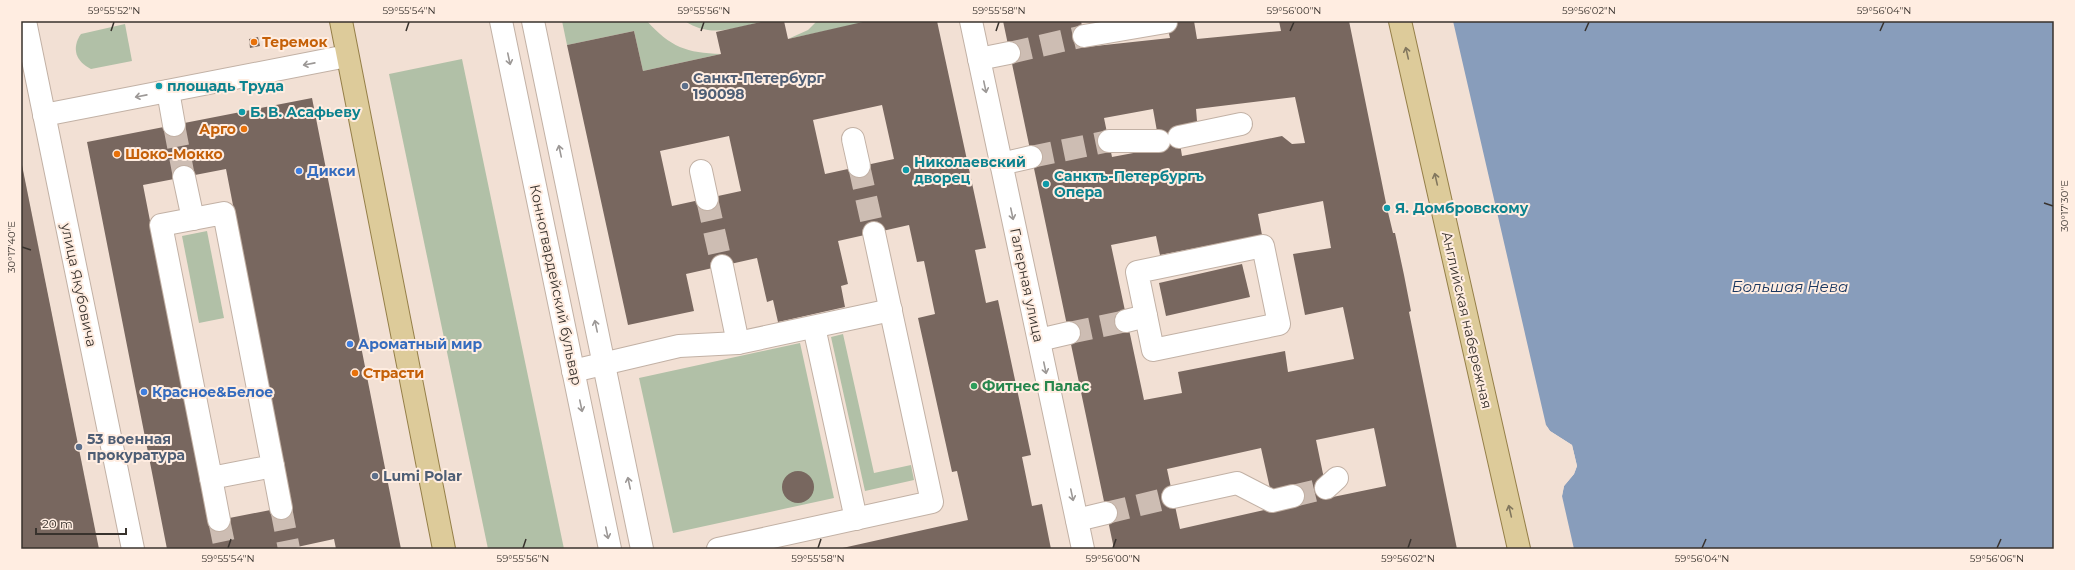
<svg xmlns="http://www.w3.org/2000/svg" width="2075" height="570" viewBox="0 0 2075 570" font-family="Montserrat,sans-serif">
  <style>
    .green { fill: #b1c0a7 }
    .water { fill: #889dbb }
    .pier { fill: #f2e0d4 }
    .building { fill: #78675f; fill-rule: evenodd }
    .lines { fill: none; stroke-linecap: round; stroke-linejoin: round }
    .minor-tunnel { stroke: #cdbdb3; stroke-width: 22; stroke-dasharray: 22 11; stroke-linecap: butt }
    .minor-casing { stroke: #c2b1a5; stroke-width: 24 }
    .major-casing { stroke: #957f48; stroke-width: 24 }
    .minor { stroke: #fff; stroke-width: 22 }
    .major { stroke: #ddcb9a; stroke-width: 22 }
    .oneway { stroke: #82775e }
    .oneway2 { stroke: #9c9896 }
    .ticks { fill: none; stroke: #38322d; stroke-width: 1.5 }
    .food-dot { fill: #e8710a; stroke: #ffede1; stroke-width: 1.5 }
    .culture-dot { fill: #0f9aa8; stroke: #ffede1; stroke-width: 1.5 }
    .service-dot { fill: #5c6f8a; stroke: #ffede1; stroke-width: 1.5 }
    .shop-dot { fill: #3f7fe0; stroke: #ffede1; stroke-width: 1.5 }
    .leisure-dot { fill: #2e9e5b; stroke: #ffede1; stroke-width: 1.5 }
    .labels { text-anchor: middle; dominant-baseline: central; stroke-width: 4; stroke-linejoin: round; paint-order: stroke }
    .food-label { font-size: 14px; font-weight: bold; fill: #c56008; stroke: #ffede1; text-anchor: start }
    .service-label { font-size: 14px; font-weight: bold; fill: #4e5e75; stroke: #ffede1; text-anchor: start }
    .culture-label { font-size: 14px; font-weight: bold; fill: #0d838f; stroke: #ffede1; text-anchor: start }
    .shop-label { font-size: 14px; font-weight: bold; fill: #366cbe; stroke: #ffede1; text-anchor: start }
    .street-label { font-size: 14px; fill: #38322d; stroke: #ffede1 }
    .leisure-label { font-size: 14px; font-weight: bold; fill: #27864d; stroke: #ffede1; text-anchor: start }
    .water-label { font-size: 15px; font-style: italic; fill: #1a3760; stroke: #ffede1 }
    .neatline { fill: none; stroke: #38322d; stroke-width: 1.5 }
    .ticks-label { font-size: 10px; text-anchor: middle; fill: #38322d }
  </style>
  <rect width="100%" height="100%" fill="#f2e0d4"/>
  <g class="green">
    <path d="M562,21H647C670,47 687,53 721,54L643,71L634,31L567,45Z"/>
    <path d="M685,21H765C737,27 711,39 685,21Z"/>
    <path d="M817,21H867V22L788,39L808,30Z"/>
    <path d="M125,24L132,61L91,69C76,62 71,48 81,34Z"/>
    <path d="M462,59L564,549H488L389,74Z"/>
    <path d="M207,231L224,318L199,323L182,236Z"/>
    <path d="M843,334L874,473L911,465L914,480L865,491L831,337Z"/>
    <path d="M800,343L834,498L673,533L639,378Z"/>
  </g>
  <path class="water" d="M1453,21H2054V549H1574L1562,496L1564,486L1574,474L1577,466L1572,445L1550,431L1546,425Z"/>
  <path class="pier" d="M1546,425L1550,431L1572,445L1577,466L1574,474L1564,486L1562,496V485L1573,473L1575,466L1570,446L1549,433Z"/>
  <g class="building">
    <path d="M765,21H784L788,39L867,21H937L986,248L975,250L986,303L998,300L1031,455L1022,457L1032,506L1042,504L1051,549H838L968,520L957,471L952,472L918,318L935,314L924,261L917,262L909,225L838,241L848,284L841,286L845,307L778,322L773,300L767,302L757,258L686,274L694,311L628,325L567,45L634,31L643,71L721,54L716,32ZM882,105L894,159L825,174L813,120ZM729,136L741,191L672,206L660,151Z"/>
    <path d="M1003,21H1081L1086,47L1170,38L1166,21H1194L1197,39L1281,31L1279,21H1349L1387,208L1393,233H1395L1404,275L1411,311L1409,312L1457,549H1114ZM1295,97L1305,143L1292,144L1282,136L1182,156L1178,131L1193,128L1197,121L1196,109ZM1153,109L1160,148L1112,157L1104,118ZM1323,201L1331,248L1293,254L1305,315L1343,307L1354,359L1288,372L1285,351L1178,372L1182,393L1144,400L1111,245L1156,236L1160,255L1262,235L1258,214ZM1374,428L1386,486L1328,498L1316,440ZM1261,448L1271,493L1295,503L1180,529L1167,469Z"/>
    <path d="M258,37L260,46L250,48L249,39Z"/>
    <path d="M312,98L401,549H336L334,539L288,549H167L87,142ZM226,169L291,506L209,522L143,185Z"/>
    <path d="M21,165H22L99,549H21Z"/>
    <path d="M1242,264L1250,297L1166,316L1159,283Z"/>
    <circle cx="798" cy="487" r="16"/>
  </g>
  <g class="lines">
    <g class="minor-tunnel">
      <path d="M1009,53L1084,36"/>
      <path d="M174,125L184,177"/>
      <path d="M1031,157L1109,141"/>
      <path d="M859,166L874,233"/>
      <path d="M707,199L722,266"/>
      <path d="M1069,333L1126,321"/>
      <path d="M1293,496L1326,488"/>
      <path d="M281,508L289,549"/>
      <path d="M1106,513L1173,497"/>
      <path d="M219,520L225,549"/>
    </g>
    <defs>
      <g id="minor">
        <path d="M25,21L133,549"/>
        <path d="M501,21L610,549"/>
        <path d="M533,21L642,549"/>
        <path d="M971,21L1083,549"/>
        <path d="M1084,36L1166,22"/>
        <path d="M979,59L1009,53"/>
        <path d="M168,91L174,125"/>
        <path d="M44,115L347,56"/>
        <path d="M1179,137L1241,124"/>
        <path d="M853,139L859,166"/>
        <path d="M1109,141H1159"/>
        <path d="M1001,164L1031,157"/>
        <path d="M701,171L707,199"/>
        <path d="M184,177L193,219"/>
        <path d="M224,213L273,466L211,478L161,225Z"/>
        <path d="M1263,246L1279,324L1153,350L1137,272Z"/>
        <path d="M722,266L738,343"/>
        <path d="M1126,321L1146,316"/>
        <path d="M814,327L856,519"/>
        <path d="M1039,340L1069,333"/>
        <path d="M573,371L679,346L738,343L891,310"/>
        <path d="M273,466L281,508"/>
        <path d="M211,478L219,520"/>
        <path d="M1326,488L1337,478"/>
        <path d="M1173,497L1237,483L1272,501L1293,496"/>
        <path d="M1077,520L1106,513"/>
        <path d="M718,549L932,502L874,233"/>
      </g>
      <g id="major">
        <path d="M341,21L444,549"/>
        <path d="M1400,21L1519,549"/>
      </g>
    </defs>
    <use href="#minor" class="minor-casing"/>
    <use href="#major" class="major-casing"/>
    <use href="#minor" class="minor"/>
    <use href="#major" class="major"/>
  </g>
  <defs><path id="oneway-shaft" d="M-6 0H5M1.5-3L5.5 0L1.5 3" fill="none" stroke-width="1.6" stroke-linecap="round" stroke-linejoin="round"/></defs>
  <g class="oneway">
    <use href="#oneway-shaft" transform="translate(1407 53) rotate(-103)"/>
    <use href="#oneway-shaft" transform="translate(1436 179) rotate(-103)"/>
    <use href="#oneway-shaft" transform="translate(1510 511) rotate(-103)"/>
  </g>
  <g class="oneway2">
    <use href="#oneway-shaft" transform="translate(509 59) rotate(78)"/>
    <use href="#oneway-shaft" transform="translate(309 64) rotate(169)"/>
    <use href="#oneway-shaft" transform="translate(985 87) rotate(78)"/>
    <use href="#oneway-shaft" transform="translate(141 96) rotate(169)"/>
    <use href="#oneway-shaft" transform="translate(560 151) rotate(-102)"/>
    <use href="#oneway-shaft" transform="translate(1012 214) rotate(78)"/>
    <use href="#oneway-shaft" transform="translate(596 326) rotate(-102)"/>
    <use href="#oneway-shaft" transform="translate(1045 368) rotate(78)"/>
    <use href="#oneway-shaft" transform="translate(581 406) rotate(78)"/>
    <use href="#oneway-shaft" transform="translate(629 483) rotate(-102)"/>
    <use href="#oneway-shaft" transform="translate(1072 495) rotate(78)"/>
    <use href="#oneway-shaft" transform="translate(607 533) rotate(78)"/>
  </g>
  <path class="ticks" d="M111,31L114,22M406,31L409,22M701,31L704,22M996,31L999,22M1290,31L1294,22M1585,31L1589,22M1880,31L1884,22M2044,203L2053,206M22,247L31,250M228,548L231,539M523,548L526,539M818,548L821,539M1113,548L1116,539M1408,548L1411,539M1702,548L1706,539M1997,548L2001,539"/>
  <g class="food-dot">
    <circle cx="254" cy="42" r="4"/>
    <circle cx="244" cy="129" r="4"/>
    <circle cx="117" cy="154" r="4"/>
    <circle cx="355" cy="373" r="4"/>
  </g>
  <g class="culture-dot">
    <circle cx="159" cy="86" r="4"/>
    <circle cx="242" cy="112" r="4"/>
    <circle cx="906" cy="170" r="4"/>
    <circle cx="1046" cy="184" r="4"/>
    <circle cx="1387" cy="208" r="4"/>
  </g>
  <g class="service-dot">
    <circle cx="685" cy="86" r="4"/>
    <circle cx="79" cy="447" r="4"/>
    <circle cx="375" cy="476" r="4"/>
  </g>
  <g class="shop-dot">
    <circle cx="299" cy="171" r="4"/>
    <circle cx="350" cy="344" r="4"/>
    <circle cx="144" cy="392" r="4"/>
  </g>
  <circle class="leisure-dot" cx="974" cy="386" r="4"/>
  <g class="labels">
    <g class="food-label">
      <text x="262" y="42">Теремок</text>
      <text x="236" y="129" text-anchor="end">Арго</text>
      <text x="125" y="154">Шоко-Мокко</text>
      <text x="363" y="373">Страсти</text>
    </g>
    <g class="service-label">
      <text x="693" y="78">Санкт-Петербург<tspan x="693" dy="16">190098</tspan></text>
      <text x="87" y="439">53 военная<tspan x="87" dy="16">прокуратура</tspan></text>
      <text x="383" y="476">Lumi Рolar</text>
    </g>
    <g class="culture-label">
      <text x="167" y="86">площадь Труда</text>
      <text x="250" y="112">Б. В. Асафьеву</text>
      <text x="914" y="162">Николаевский<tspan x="914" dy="16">дворец</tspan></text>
      <text x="1054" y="176">Санктъ-Петербургъ<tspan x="1054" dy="16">Опера</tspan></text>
      <text x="1395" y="208">Я. Домбровскому</text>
    </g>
    <g class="shop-label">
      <text x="307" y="171">Дикси</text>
      <text x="358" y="344">Ароматный мир</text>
      <text x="152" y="392">Красное&amp;Белое</text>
    </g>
    <g class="street-label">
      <text transform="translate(79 285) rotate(78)">улица Якубовича</text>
      <text transform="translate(556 285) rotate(78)">Конногвардейский бульвар</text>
      <text transform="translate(1027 285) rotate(78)">Галерная улица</text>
      <text transform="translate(1467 320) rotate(77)">Английская набережная</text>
    </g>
    <g class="leisure-label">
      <text x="982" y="386">Фитнес Палас</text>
    </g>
    <g class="water-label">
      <text x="1790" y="286">Большая Нева</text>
    </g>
  </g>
  <rect width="2075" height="570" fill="none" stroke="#ffede1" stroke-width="44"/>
  <path d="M36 528v6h90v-6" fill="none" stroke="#38322d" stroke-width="2"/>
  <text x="42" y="528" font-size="12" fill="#38322d" stroke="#ffede1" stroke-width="3" paint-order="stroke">20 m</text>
  <rect x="22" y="22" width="2031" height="526" class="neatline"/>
  <g class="ticks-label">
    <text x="114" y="14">59°55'52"N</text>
    <text x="409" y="14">59°55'54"N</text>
    <text x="704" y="14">59°55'56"N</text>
    <text x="999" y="14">59°55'58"N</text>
    <text x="1294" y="14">59°56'00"N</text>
    <text x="1589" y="14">59°56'02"N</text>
    <text x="1884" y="14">59°56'04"N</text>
    <text transform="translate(2064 206) rotate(-90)" y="4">30°17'30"E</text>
    <text transform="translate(11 247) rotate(-90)" y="4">30°17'40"E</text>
    <text x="228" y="562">59°55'54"N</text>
    <text x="523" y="562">59°55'56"N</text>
    <text x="818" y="562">59°55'58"N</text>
    <text x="1113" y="562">59°56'00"N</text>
    <text x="1408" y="562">59°56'02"N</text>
    <text x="1702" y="562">59°56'04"N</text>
    <text x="1997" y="562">59°56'06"N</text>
  </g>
</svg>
